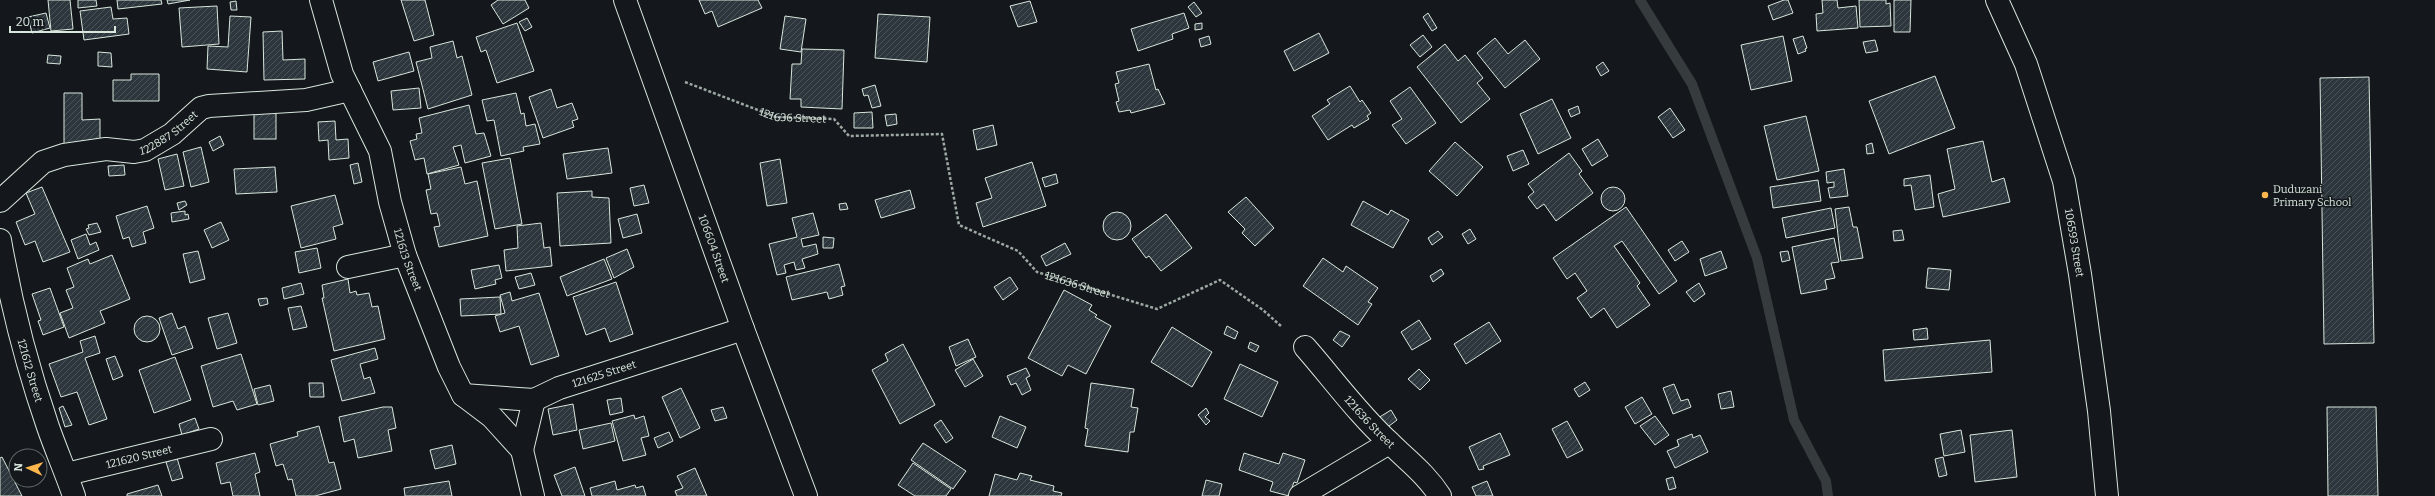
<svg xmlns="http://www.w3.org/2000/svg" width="2435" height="496" viewBox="0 0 2435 496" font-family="Bitter,serif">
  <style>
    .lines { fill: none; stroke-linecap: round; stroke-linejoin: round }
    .stream { stroke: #363b3e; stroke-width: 10 }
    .building { fill: url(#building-hatch); stroke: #d8e6dc }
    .minor-casing { stroke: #d8e6dc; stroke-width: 24 }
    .path { stroke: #9da8a2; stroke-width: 2.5; stroke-dasharray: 3 2; stroke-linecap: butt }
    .minor { stroke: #14181c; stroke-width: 22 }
    .poi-dot { fill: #ffb74d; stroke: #14181c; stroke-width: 1.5 }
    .labels { text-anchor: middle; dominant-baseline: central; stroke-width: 3; stroke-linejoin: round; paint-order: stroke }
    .street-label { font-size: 11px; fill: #d8e6dc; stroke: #14181c }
    .poi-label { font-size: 11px; fill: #d8e6dc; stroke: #14181c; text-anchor: start }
  </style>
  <defs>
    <pattern id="building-hatch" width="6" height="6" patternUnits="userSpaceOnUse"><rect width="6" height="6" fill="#2c363c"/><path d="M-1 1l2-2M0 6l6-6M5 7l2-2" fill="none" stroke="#4a5358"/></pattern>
  </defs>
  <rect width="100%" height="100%" fill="#14181c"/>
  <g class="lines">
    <path class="stream" d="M1640,0L1692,84L1757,258L1794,420L1826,481L1828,496"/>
  </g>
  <g class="building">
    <path d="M48,0H70L73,29L51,31Z"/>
    <path d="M78,0H96L97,6L78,8Z"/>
    <path d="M117,0H161L162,4L118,9Z"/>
    <path d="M167,0H190L168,4Z"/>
    <path d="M401,0H425L434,35L414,41Z"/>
    <path d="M498,0H525L529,8L503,24L491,5Z"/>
    <path d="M699,0H758L762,8L718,27L712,11L705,14Z"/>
    <path d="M1784,0H1788L1793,13L1773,20L1768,6Z"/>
    <path d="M1822,0H1837L1838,8L1856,6L1858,28L1817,31L1816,14L1823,13Z"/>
    <path d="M1859,0H1886V4L1890,3L1891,26L1860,27Z"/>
    <path d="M1894,0H1911L1910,32H1894Z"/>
    <path d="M236,1L237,10H231L230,2Z"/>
    <path d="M1030,1L1037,22L1018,27L1010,6Z"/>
    <path d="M1194,2L1202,13L1196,17L1188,7Z"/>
    <path d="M217,6L219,44L182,47L179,8Z"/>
    <path d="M111,7L113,19L127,18L129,34L84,40L80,11Z"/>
    <path d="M46,13L50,28L32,33L28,17Z"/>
    <path d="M1184,13L1189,28L1172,34L1173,39L1138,51L1131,29Z"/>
    <path d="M1428,13L1437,28L1432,31L1423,17Z"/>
    <path d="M878,14L930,17L927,62L875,58Z"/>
    <path d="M230,16L251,17L247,72L207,69L208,46L228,47Z"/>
    <path d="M785,16L806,19L801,52L780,49Z"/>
    <path d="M527,18L532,27L525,31L519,22Z"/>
    <path d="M517,23L534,71L497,83L486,50L481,52L476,37Z"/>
    <path d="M1202,23V29L1195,30V24Z"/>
    <path d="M282,31L283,60L305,59V79L264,80L263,32Z"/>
    <path d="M1319,33L1329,53L1294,71L1284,51Z"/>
    <path d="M1423,35L1432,47L1420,57L1410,45Z"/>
    <path d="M1209,36L1211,44L1201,47L1199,39Z"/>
    <path d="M1783,36L1792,81L1751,90L1741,45Z"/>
    <path d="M1803,36L1807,48L1805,49L1806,51L1798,54L1793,39Z"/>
    <path d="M1495,38L1508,54L1525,40L1540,59L1505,88L1477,53Z"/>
    <path d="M1875,40L1878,51L1866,53L1863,42Z"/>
    <path d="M453,41L457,58L462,56L472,95L428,109L416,62L432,58L430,47Z"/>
    <path d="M1445,44L1458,61L1465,55L1483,78L1477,83L1490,99L1461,123L1417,67Z"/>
    <path d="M802,49L844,50L842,109L801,107V99H790L792,64H801Z"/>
    <path d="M98,52L111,53L112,67L98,66Z"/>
    <path d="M409,52L414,71L378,81L373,62Z"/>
    <path d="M48,55L61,56L60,64L47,63Z"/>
    <path d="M1603,62L1609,71L1601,76L1596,67Z"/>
    <path d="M1149,64L1156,90L1158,89L1165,104L1131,113L1130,110L1119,112L1116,102L1119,101L1115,84L1119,83L1116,72Z"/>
    <path d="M131,74H159V101H113V80H131Z"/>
    <path d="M1935,76L1955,128L1889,154L1869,101Z"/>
    <path d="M2369,77L2374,343L2324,344L2320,78Z"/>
    <path d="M875,85L881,106L872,108L868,95L864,96L862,89Z"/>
    <path d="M1350,86L1360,102L1362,100L1371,113L1367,116L1369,119L1354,128L1352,125L1328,140L1312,116L1330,104L1327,100Z"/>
    <path d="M1410,87L1436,123L1406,144L1392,125L1402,119L1390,101Z"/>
    <path d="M419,88L421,108L393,110L391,91Z"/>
    <path d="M551,89L557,108L572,103L578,119L572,121L574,127L543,138L529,97Z"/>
    <path d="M64,93H82V120L100,119V143L64,144Z"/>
    <path d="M516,93L521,114L524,113L526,126L535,124L540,144L523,147L524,151L501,156L494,120L487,121L482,100Z"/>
    <path d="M1552,99L1571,138L1538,154L1520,114Z"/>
    <path d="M469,105L476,134L484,133L491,156L465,163L461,145L453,147L459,165L427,174L424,158L415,160L410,141L417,139L416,134L422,133L419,118Z"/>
    <path d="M1578,106L1580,113L1571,117L1568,110Z"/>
    <path d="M1670,108L1685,130L1673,138L1658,117Z"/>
    <rect x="254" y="112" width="22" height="27"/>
    <path d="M872,112L873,128H854V113Z"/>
    <path d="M896,114L897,124L887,126L885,115Z"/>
    <path d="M1806,116L1819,171L1777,180L1764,126Z"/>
    <path d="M335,121L336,140L348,139L349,158L329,160L328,140L319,141L318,122Z"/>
    <path d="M993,125L997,145L977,150L973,130Z"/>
    <path d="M220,136L224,145L213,151L209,142Z"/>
    <path d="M1598,139L1608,156L1592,166L1582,149Z"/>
    <path d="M1983,141L1992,182L2004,178L2010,202L1943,217L1938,194L1955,189L1947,149Z"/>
    <path d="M1455,142L1483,167L1457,196L1429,171Z"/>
    <path d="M1872,143L1874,153L1867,154L1866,145Z"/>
    <path d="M201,147L209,182L191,187L183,152Z"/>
    <path d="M608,148L612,173L567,179L563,154Z"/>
    <path d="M1523,150L1529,164L1513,171L1507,156Z"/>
    <path d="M1569,153L1582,171L1579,174L1593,193L1556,221L1544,204L1537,209L1528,197L1534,192L1528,184Z"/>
    <path d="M177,154L184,186L165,190L158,159Z"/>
    <path d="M510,158L522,224L495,229L482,163Z"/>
    <path d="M780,159L787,203L767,206L760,163Z"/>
    <path d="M1032,162L1046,206L983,227L976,203L992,198L985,178Z"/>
    <path d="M358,163L362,182L354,184L350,165Z"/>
    <path d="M124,165L125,175L109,176L108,166Z"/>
    <path d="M275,167L277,192L236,194L234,169Z"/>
    <path d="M461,167L465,184L477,181L488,236L439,247L434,227L440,226L437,213L431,214L426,190L431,189L428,174Z"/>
    <path d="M1844,169L1848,196L1830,198L1828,188L1834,187V182L1827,183L1826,172Z"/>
    <path d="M1056,174L1058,183L1045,187L1042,178Z"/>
    <path d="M1930,175L1934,207L1915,210L1911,185L1904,186V179Z"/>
    <path d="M1818,180L1821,201L1773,208L1770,187Z"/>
    <path d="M644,185L649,203L634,206L630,188Z"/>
    <path d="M42,187L70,252L43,262L35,241L25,245L16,222L35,214L26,193Z"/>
    <circle cx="1613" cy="199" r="12"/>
    <path d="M910,190L915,208L881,218L875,200Z"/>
    <path d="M592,191V197L609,198L611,243L560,246L557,193Z"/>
    <path d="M335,195L343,224L333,227L336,239L301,248L291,206Z"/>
    <path d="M1246,197L1274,228L1255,246L1242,233L1245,229L1228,212Z"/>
    <path d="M185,201L187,205L179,210L177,203Z"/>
    <path d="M1363,201L1388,215L1391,210L1409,220L1393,248L1351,225Z"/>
    <path d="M846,203L848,209L840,210L839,204Z"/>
    <path d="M147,206L154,228L143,232L146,243L132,247L129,237L123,239L116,216Z"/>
    <path d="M1626,207L1677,281L1659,294L1622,241L1614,246L1640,283L1637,286L1650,305L1617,328L1604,308L1591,318L1577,298L1587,291L1575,273L1567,279L1553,258Z"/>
    <path d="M1849,207L1853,227H1857L1863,258L1841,261L1835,209Z"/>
    <path d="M1831,208L1835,228L1786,238L1782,218Z"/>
    <path d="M185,211V215L188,214L189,219L172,222L171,213Z"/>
    <circle cx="1117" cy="226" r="14"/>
    <path d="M813,213L819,235L801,239L803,247L816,244L818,254L802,259L805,268L796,270L794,262L784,265L786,273L777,275L769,244L797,237L792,218Z"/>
    <path d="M637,214L642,233L623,238L618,219Z"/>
    <path d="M1166,214L1192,248L1161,271L1149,256L1146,258L1132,239Z"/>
    <path d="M221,222L229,240L212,248L204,230Z"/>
    <path d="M97,223L101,232L89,235L86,229L89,228L88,225Z"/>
    <path d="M541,223L544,248L550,247L552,266L506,271L504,250L518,248L517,226Z"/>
    <path d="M1470,229L1476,239L1468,244L1462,234Z"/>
    <path d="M1902,230L1904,240L1894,241L1893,231Z"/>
    <path d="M1438,231L1443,237L1432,245L1428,238Z"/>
    <path d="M86,234L90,245L96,242L99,250L78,259L71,240Z"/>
    <path d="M823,237L834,238L833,248H823Z"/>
    <path d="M1834,238L1839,262L1831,263L1835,278L1825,280L1827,289L1801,294L1792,247Z"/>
    <path d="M1682,241L1689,252L1675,261L1668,250Z"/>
    <path d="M1065,243L1071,254L1046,266L1041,256Z"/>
    <path d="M317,248L321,268L299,273L295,252Z"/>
    <path d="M627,249L634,267L614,278L606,258Z"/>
    <path d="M198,251L205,279L190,283L183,254Z"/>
    <path d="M1721,251L1727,268L1705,276L1700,259Z"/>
    <path d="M1788,251L1790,260L1782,262L1780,252Z"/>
    <path d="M112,255L130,299L100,311L105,323L69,338L60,313L73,308L66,290L74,287L67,268L88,259L90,264Z"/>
    <path d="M1323,258L1343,272L1346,266L1378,288L1368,302L1372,304L1358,325L1303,286Z"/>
    <path d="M604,259L612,279L567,296L560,277Z"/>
    <path d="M839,264L845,286L841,287L843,295L829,299L827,292L792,300L786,277Z"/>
    <path d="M499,265L502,278L495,280L496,284L475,289L471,270Z"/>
    <path d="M1928,268L1951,270L1949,290L1926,288Z"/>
    <path d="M1441,269L1444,274L1433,282L1430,276Z"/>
    <path d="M531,273L535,285L519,289L515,277Z"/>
    <path d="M1010,277L1018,289L1003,300L994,287Z"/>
    <path d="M348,279L350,293L356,291L357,295L369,293L372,307L378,306L385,339L334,351L322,298H324L322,285Z"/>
    <path d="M616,282L633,334L610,342L605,328L586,335L573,297Z"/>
    <path d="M301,283L304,294L284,299L282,288Z"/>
    <path d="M1699,283L1705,294L1694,302L1686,292Z"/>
    <path d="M50,288L64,327L43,335L38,321L41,320L32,294Z"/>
    <path d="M1064,290L1092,305L1089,310L1097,315L1095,317L1111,326L1086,374L1068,365L1062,376L1028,358Z"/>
    <path d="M510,292L512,301L539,293L559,356L531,365L519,326L500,332L495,316L505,313L500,295Z"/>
    <path d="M500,297L501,314L461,316L460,299Z"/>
    <path d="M267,298L268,304L260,306L258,299Z"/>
    <path d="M301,306L307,327L293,330L288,308Z"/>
    <path d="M172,313L178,329L185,326L193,348L172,355L159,318Z"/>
    <path d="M228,313L237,343L217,349L208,318Z"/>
    <circle cx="147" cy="329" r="13"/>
    <path d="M1419,320L1431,339L1412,350L1401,332Z"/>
    <path d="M1489,322L1501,341L1466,364L1454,344Z"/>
    <path d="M1227,326L1238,332L1235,339L1224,334Z"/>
    <path d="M1172,327L1212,352L1192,387L1151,362Z"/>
    <path d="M1927,328L1928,339L1914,340L1913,330Z"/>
    <path d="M1340,331L1350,336L1342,347L1333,340Z"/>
    <path d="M95,336L100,353L85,358L107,419L89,425L77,392L61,397L49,364L83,352L80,341Z"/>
    <path d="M968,339L976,357L956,366L949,347Z"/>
    <path d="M1990,340L1992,372L1885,381L1883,350Z"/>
    <path d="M1250,342L1259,346L1256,352L1248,348Z"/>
    <path d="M903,344L935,405L900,424L872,370L888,361L885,354Z"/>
    <path d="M375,348L378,359L360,364L364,379L370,377L375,393L342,401L331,360Z"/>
    <path d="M241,354L257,404L237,410L233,401L213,407L201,366Z"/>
    <path d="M115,356L123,376L113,380L106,359Z"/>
    <path d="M175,357L191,400L154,413L139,370Z"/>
    <path d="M973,359L983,376L965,387L955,370Z"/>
    <path d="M1240,364L1278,382L1262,417L1224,399Z"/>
    <path d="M1026,368L1030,376L1026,378L1031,390L1022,395L1016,383L1011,385L1007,376Z"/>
    <path d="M1419,369L1430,380L1420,390L1408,379Z"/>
    <path d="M1585,382L1590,390L1579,397L1574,389Z"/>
    <path d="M309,383H323L324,397H310Z"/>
    <path d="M1091,383L1134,389L1131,407L1138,408L1134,432H1130L1128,452L1085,446L1088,429L1085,428Z"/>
    <path d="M1674,384L1681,401L1688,399L1691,407L1673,414L1663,388Z"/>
    <path d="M270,385L274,401L258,405L254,389Z"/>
    <path d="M681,388L700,428L680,438L662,397Z"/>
    <path d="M1731,391L1734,407L1721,409L1718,394Z"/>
    <path d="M1642,397L1652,414L1635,424L1625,407Z"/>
    <path d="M621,398L623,412L610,415L607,400Z"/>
    <path d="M573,404L577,430L553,435L548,409Z"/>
    <path d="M63,406L72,425L65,427L59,408Z"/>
    <path d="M383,407H392L396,428L388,430L392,451L358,458L354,439L344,442L339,417Z"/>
    <path d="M723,407L727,418L715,421L711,410Z"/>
    <path d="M2327,407H2376L2378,496H2328Z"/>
    <path d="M1206,408L1209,413L1205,417L1210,421L1206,425L1198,415Z"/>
    <path d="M1391,410L1397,420L1385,429L1378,418Z"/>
    <path d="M634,415L635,419L644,416L649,436L641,438L646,455L623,461L612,421Z"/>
    <path d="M1000,416L1026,427L1017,448L992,437Z"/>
    <path d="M1655,416L1669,435L1655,445L1640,426Z"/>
    <path d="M195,418L199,429L182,435L179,424Z"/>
    <path d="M941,420L953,438L946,443L934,425Z"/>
    <path d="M1567,421L1583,450L1567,458L1552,429Z"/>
    <path d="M611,423L615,441L583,449L579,430Z"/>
    <path d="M319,426L329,463L334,462L341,489L315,496H296L292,479L288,480L283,464L276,466L270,444L298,436L297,432Z"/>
    <path d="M1961,430L1965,452L1944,456L1940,434Z"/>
    <path d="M2012,430L2017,477L1975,482L1970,435Z"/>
    <path d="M669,432L673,441L658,448L654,438Z"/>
    <path d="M1500,433L1510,455L1483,466L1484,469L1479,470L1469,447Z"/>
    <path d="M1692,434L1693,438L1700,435L1708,452L1675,468L1667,451L1679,446L1677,440Z"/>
    <path d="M923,443L966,471L953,489L911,460Z"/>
    <path d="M452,445L456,464L435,469L430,450Z"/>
    <path d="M255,453L260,472L255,474L260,496H233L230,482L221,484L216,463Z"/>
    <path d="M1244,453L1279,464L1283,453L1305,460L1297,483L1294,482L1289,496L1270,491L1273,482L1239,470Z"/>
    <path d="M2,457L22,496H0V458Z"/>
    <path d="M1943,457L1947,475L1939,477L1935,459Z"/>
    <path d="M177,458L183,478L172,481L166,462Z"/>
    <path d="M913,463L951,489L946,496H915L898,485Z"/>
    <path d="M575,467L585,496H562L554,475Z"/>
    <path d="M695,468L707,496H677L675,491L683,488L677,476Z"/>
    <path d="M1020,473L1032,476L1030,480L1054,486L1053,491L1062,493L1061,496H989L995,474L1017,480Z"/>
    <path d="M1673,477L1676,488L1669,490L1666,479Z"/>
    <path d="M1206,480L1222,484L1219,496H1202Z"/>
    <path d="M449,481L452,496H405L404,488Z"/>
    <path d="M615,481L617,490L635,485L636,488L643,486L646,496H592L590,488Z"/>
    <path d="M1487,481L1493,496H1476L1472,487Z"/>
    <path d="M158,485L162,496H127V494Z"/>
  </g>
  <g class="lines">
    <defs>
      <g id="minor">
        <path id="s2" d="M321,0L342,74L380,151L390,202L405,255L449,367L463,395L492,417L522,450L533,496"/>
        <path id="s3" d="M625,0L743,329L806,496"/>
        <path id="s4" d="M1997,0L2026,64L2064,181L2080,274L2099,411L2107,496"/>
        <path id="s5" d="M0,201L43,162L64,155L106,149L134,152L145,150L172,134L201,108L209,106L306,100L350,90"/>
        <path id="s6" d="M0,240C11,304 27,366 48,427C56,450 66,473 74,496"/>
        <path d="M348,267L405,255"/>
        <path id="s7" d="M1305,347C1333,379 1359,415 1390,443C1408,461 1426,474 1440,496"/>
        <path id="s8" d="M463,395L534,400L559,388L743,329"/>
        <path d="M522,450L534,400"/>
        <path id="s9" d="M67,474L211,439"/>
        <path d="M1300,496L1389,443"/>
      </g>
    </defs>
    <use href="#minor" class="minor-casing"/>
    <path class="path" id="s1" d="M685,82L776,117L834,119L849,136L942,134L959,225L1018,251L1037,272L1157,309L1220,280L1263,310L1282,327"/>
    <use href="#minor" class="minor"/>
  </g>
  <circle class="poi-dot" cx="2265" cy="195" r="4"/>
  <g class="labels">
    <g class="street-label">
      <text stroke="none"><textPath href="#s1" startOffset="114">121636 Street</textPath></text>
      <text stroke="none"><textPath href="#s5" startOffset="191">122887 Street</textPath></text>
      <text stroke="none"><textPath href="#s4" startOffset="256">106593 Street</textPath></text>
      <text stroke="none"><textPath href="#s3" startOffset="264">106604 Street</textPath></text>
      <text stroke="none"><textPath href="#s2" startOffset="275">121613 Street</textPath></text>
      <text stroke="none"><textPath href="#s1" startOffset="499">121636 Street</textPath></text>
      <text stroke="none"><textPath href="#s6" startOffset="134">121612 Street</textPath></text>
      <text stroke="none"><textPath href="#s8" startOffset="146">121625 Street</textPath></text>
      <text stroke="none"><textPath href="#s7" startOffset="99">121636 Street</textPath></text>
      <text stroke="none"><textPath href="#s9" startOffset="74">121620 Street</textPath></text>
    </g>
    <g class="poi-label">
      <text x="2273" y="189">Duduzani<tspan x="2273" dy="13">Primary School</tspan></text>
    </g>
  </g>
  <g transform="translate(28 468) rotate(274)"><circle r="19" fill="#14181c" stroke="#626a69"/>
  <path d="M0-3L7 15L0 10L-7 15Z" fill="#ffb74d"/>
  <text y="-6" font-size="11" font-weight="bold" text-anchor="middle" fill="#d8e6dc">N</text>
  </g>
  <path d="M10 26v6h105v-6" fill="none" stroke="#d8e6dc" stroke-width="2"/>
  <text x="16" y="26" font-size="12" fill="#d8e6dc" stroke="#14181c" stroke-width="3" paint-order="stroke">20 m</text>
</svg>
